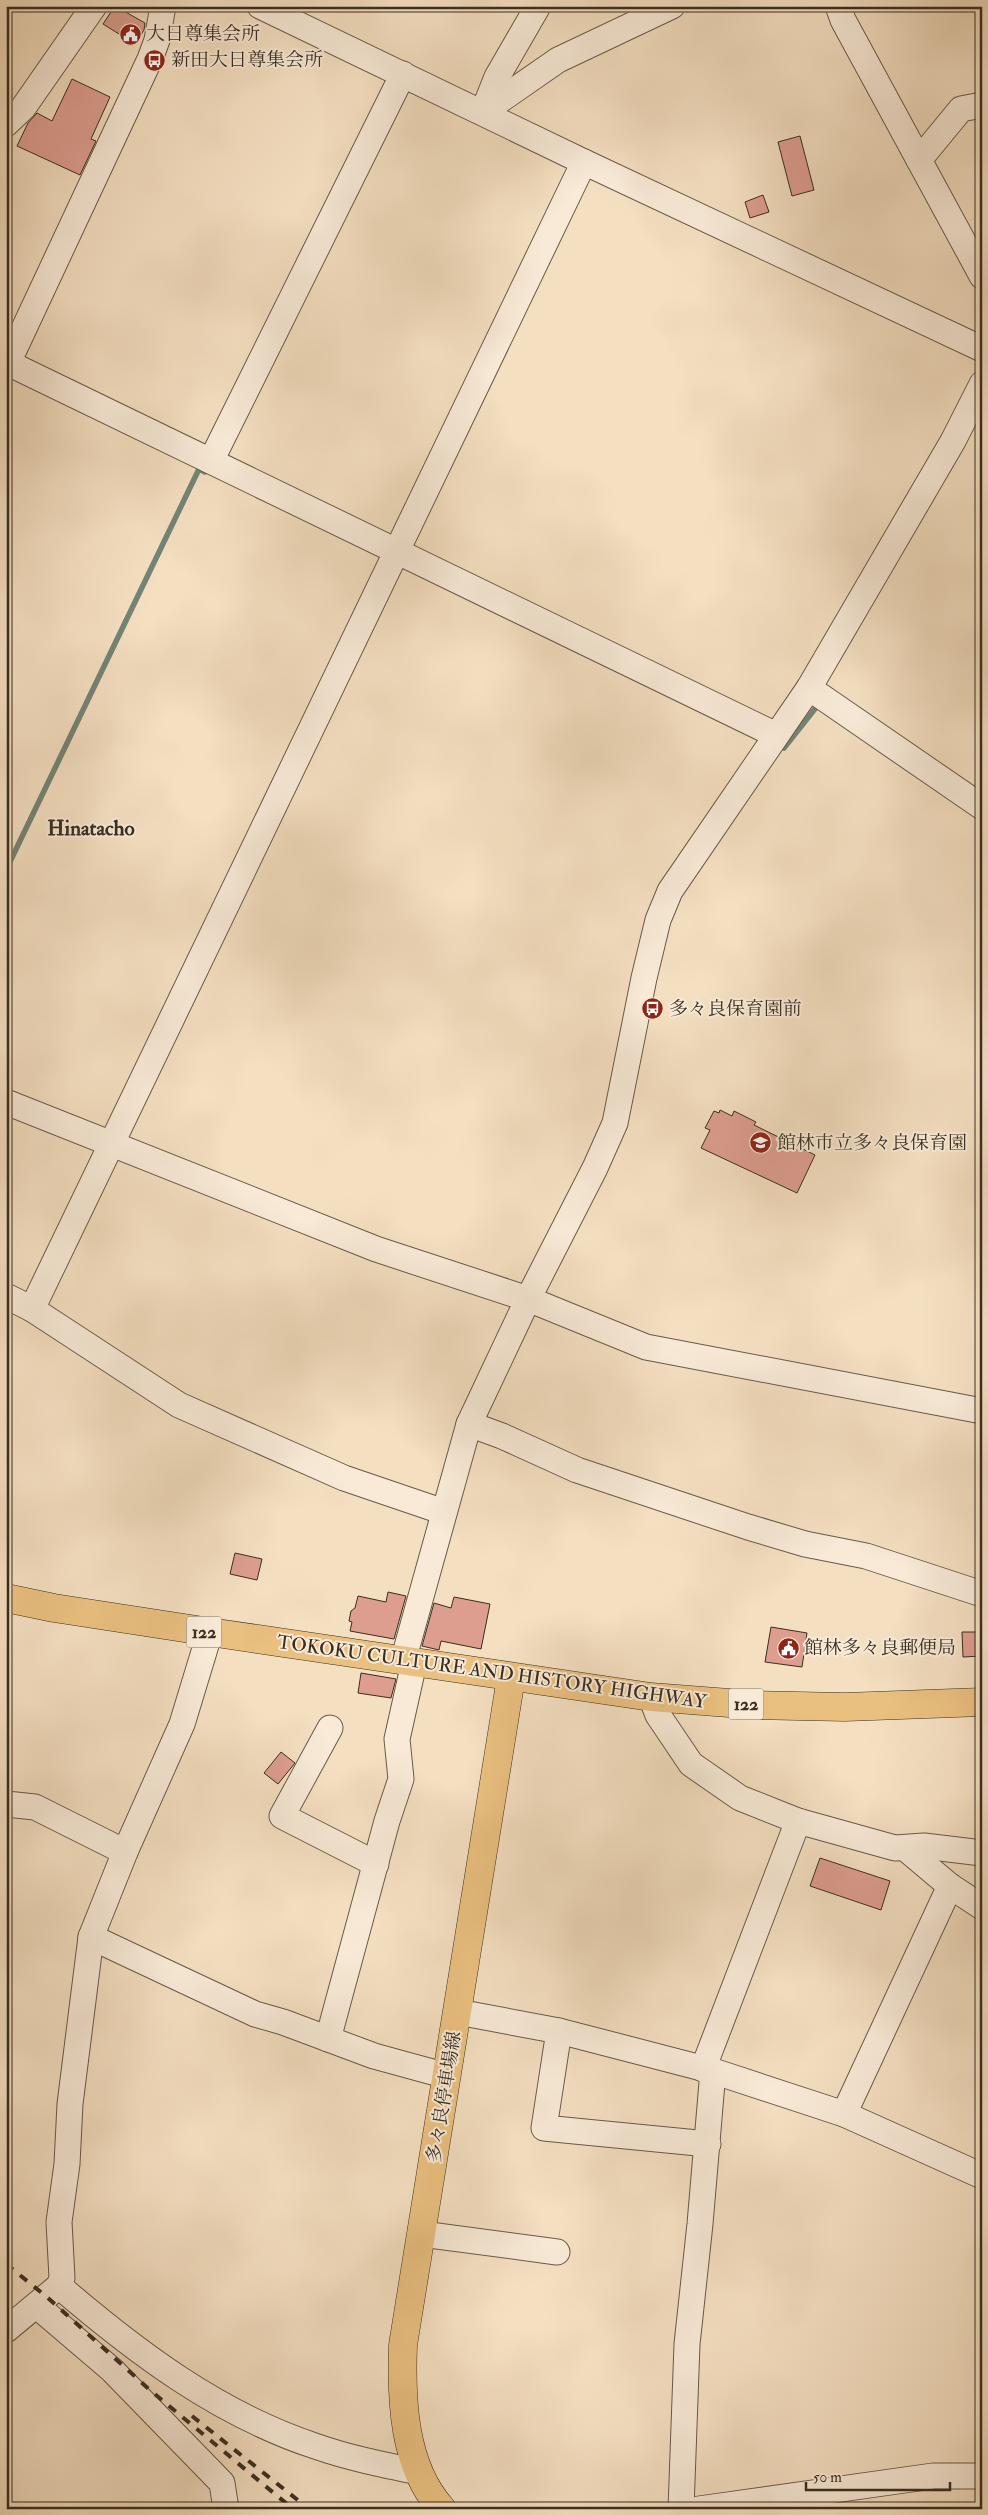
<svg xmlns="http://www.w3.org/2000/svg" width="988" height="2515" viewBox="0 0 988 2515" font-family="'IM FELL Double Pica','Noto Serif JP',serif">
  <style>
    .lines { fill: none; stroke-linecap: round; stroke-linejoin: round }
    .stream { stroke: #748476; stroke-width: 5.5 }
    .building { fill: #dd9e90; stroke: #392e20 }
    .minor-casing { stroke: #685a48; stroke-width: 27 }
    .major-casing { stroke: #392e20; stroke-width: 29 }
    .highway-casing { stroke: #392e20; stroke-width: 29 }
    .minor { stroke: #f8ead7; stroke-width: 25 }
    .major { stroke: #eac080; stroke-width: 28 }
    .highway { stroke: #eac080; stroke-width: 28 }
    .rail { stroke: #392e20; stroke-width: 4; stroke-dasharray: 9 9; stroke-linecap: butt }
    .labels { text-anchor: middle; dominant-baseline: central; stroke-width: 4; stroke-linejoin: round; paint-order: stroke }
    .shield { fill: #f8ead7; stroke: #726657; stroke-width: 1 }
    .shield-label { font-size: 18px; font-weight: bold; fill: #392e20 }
    .poi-label { font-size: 19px; fill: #392e20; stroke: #f8ead7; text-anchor: start }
    .street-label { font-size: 19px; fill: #392e20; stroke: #f8ead7 }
    .quarter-label { font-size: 21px; font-weight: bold; fill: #392e20; stroke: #f8ead7 }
  </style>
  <rect width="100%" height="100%" fill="#f4dfc1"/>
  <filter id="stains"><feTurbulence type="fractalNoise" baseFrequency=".004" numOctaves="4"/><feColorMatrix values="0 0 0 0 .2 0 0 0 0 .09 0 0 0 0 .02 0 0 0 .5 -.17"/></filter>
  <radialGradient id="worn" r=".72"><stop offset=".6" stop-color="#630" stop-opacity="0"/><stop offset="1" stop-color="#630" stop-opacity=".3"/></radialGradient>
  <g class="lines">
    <g class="stream">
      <path d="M784,748L818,705"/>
      <path d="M6,870L199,469L205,472"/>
    </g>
  </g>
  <g class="building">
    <path d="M115,6L145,23L144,30L135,44L103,24Z"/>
    <path d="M72,79L110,97L91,139L96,141L80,175L17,146L28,123L37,113L52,121Z"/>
    <path d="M800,136L814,190L792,196L778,142Z"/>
    <path d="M763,195L769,212L750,218L745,202Z"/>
    <path d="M720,1110L732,1116L734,1111L756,1122L754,1125L815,1155L797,1193L701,1148L710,1130L705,1128L714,1111L719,1113Z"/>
    <path d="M235,1553L262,1559L257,1580L230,1574Z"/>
    <path d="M388,1592L406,1596L394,1639L350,1631L352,1622L349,1621L351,1611L355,1608L358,1596L386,1602Z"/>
    <path d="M454,1597L490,1604L481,1649L441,1641L439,1650L422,1646L434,1603L451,1608Z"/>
    <path d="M771,1627L807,1633L802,1667L765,1662Z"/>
    <path d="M962,1632H982V1656L963,1657Z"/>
    <path d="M361,1673L396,1679L391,1698L358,1693Z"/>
    <path d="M281,1752L295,1763L278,1784L264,1773Z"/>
    <path d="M820,1858L890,1881L881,1910L810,1886Z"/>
  </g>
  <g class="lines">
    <defs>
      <g id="minor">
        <path d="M260,6L584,162L982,349"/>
        <path d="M838,6L843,20L982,276"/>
        <path d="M483,112L558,60L672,6"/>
        <path d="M483,112L497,77L538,6"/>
        <path d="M6,124L23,108L94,6"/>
        <path d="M919,160L961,109L982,105"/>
        <path d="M6,362L776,735"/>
        <path d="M6,367L150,59L157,40L163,6"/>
        <path d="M211,461L403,74"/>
        <path d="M809,688L982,807"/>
        <path d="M6,1102L376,1249L528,1299L646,1347L982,1411"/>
        <path d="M6,1296L32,1309L179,1405L344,1478L444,1512"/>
        <path d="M32,1309L584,162"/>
        <path d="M469,1424L502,1436L577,1470L748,1527L805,1544L866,1556L982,1594"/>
        <path d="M403,1661L469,1424L528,1299L595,1168L615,1123L644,978L658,920L670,891L809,688L953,441L982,384"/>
        <path d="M651,1697L658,1715L691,1764L740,1798L798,1821L895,1848L924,1846L982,1853"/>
        <path d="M330,1728L282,1816L376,1864"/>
        <path d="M6,1804L35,1807L125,1852"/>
        <path d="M906,1849L950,1886L982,1907"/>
        <path d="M91,1937L255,2014L283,2022L374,2056L447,2076"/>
        <path d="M458,2012L559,2031L713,2071L844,2114L982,2176"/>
        <path d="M559,2031L544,2128L708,2144"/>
        <path d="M328,2039L387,1821L401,1779L397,1739L414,1663"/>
        <path d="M703,2069L798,1821"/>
        <path d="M844,2114L950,1886"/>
        <path d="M422,2234L557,2252"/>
        <path d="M59,2286C136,2352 218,2414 315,2446C349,2458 384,2465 419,2472"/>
        <path d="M37,2306L112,2370L222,2483L226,2509"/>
        <path d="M6,2330L59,2286L62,2278L59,2222L67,2164L70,2104L91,1937L125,1852L182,1724L210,1632"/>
        <path d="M681,2509L687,2344L700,2224L713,2071"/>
        <path d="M699,2509L933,2476H982"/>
      </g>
      <path id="major" d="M442,2509C403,2466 401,2399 403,2345L511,1678"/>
      <path id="highway" d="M6,1598L54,1608L210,1632L651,1697L755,1705L845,1707L982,1702"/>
    </defs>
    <use href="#minor" class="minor-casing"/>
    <use href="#major" class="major-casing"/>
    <use href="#highway" class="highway-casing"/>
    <use href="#minor" class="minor"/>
    <use href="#major" class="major"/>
    <use href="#highway" class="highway"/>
    <g class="rail">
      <path d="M6,2264L47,2297L151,2391L293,2509"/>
      <path d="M192,2416L309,2509"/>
    </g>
  </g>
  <defs>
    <symbol id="civic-disc" viewBox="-11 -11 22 22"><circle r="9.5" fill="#8f2418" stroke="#f8ead7"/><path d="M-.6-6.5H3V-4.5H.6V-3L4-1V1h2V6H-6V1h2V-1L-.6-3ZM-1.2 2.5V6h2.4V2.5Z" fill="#fff"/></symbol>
    <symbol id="bus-disc" viewBox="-11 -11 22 22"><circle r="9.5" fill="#8f2418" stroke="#f8ead7"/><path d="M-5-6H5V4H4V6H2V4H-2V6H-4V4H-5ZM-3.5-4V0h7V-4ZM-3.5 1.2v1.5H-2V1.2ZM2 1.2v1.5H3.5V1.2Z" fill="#fff"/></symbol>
    <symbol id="school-disc" viewBox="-11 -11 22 22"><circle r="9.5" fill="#8f2418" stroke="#f8ead7"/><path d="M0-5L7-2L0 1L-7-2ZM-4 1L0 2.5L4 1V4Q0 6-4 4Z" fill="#fff"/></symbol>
  </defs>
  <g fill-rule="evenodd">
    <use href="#civic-disc" x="118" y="22" width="25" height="25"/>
    <use href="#bus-disc" x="142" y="48" width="25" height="25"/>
    <use href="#bus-disc" x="640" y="996" width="25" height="25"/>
    <use href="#school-disc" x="748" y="1130" width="25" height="25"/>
    <use href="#civic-disc" x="776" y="1636" width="25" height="25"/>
  </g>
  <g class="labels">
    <g class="shield">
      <rect x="186.5" y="1616.5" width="35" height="31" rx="4"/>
      <rect x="728.5" y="1688.5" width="35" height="31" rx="4"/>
    </g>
    <g class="shield-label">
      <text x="204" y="1632">122</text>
      <text x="746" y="1704">122</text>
    </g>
    <g class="poi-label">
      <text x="146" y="34">大日尊集会所</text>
      <text x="171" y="60">新田大日尊集会所</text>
      <text x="669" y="1009">多々良保育園前</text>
      <text x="777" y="1143">館林市立多々良保育園</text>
      <text x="804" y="1648">館林多々良郵便局</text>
    </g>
    <g class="street-label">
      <text transform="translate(492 1672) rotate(8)">TOKOKU CULTURE AND HISTORY HIGHWAY</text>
      <text transform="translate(444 2097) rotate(-81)">多々良停車場線</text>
    </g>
    <g class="quarter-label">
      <text x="91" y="828">Hinatacho</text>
    </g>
  </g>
  <rect width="988" height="2515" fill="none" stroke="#f4dfc1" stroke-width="25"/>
  <rect x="8" y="8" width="973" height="2500" fill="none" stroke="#392e20" stroke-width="2.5"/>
  <rect x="12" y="12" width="963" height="2490" fill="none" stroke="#392e20"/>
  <path d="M806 2482v8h144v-8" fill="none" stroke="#392e20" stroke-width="2.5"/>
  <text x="813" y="2482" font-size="15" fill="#392e20" stroke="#f8ead7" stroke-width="4" paint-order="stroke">50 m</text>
  <rect width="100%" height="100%" filter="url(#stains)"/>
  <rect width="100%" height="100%" fill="url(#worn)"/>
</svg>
